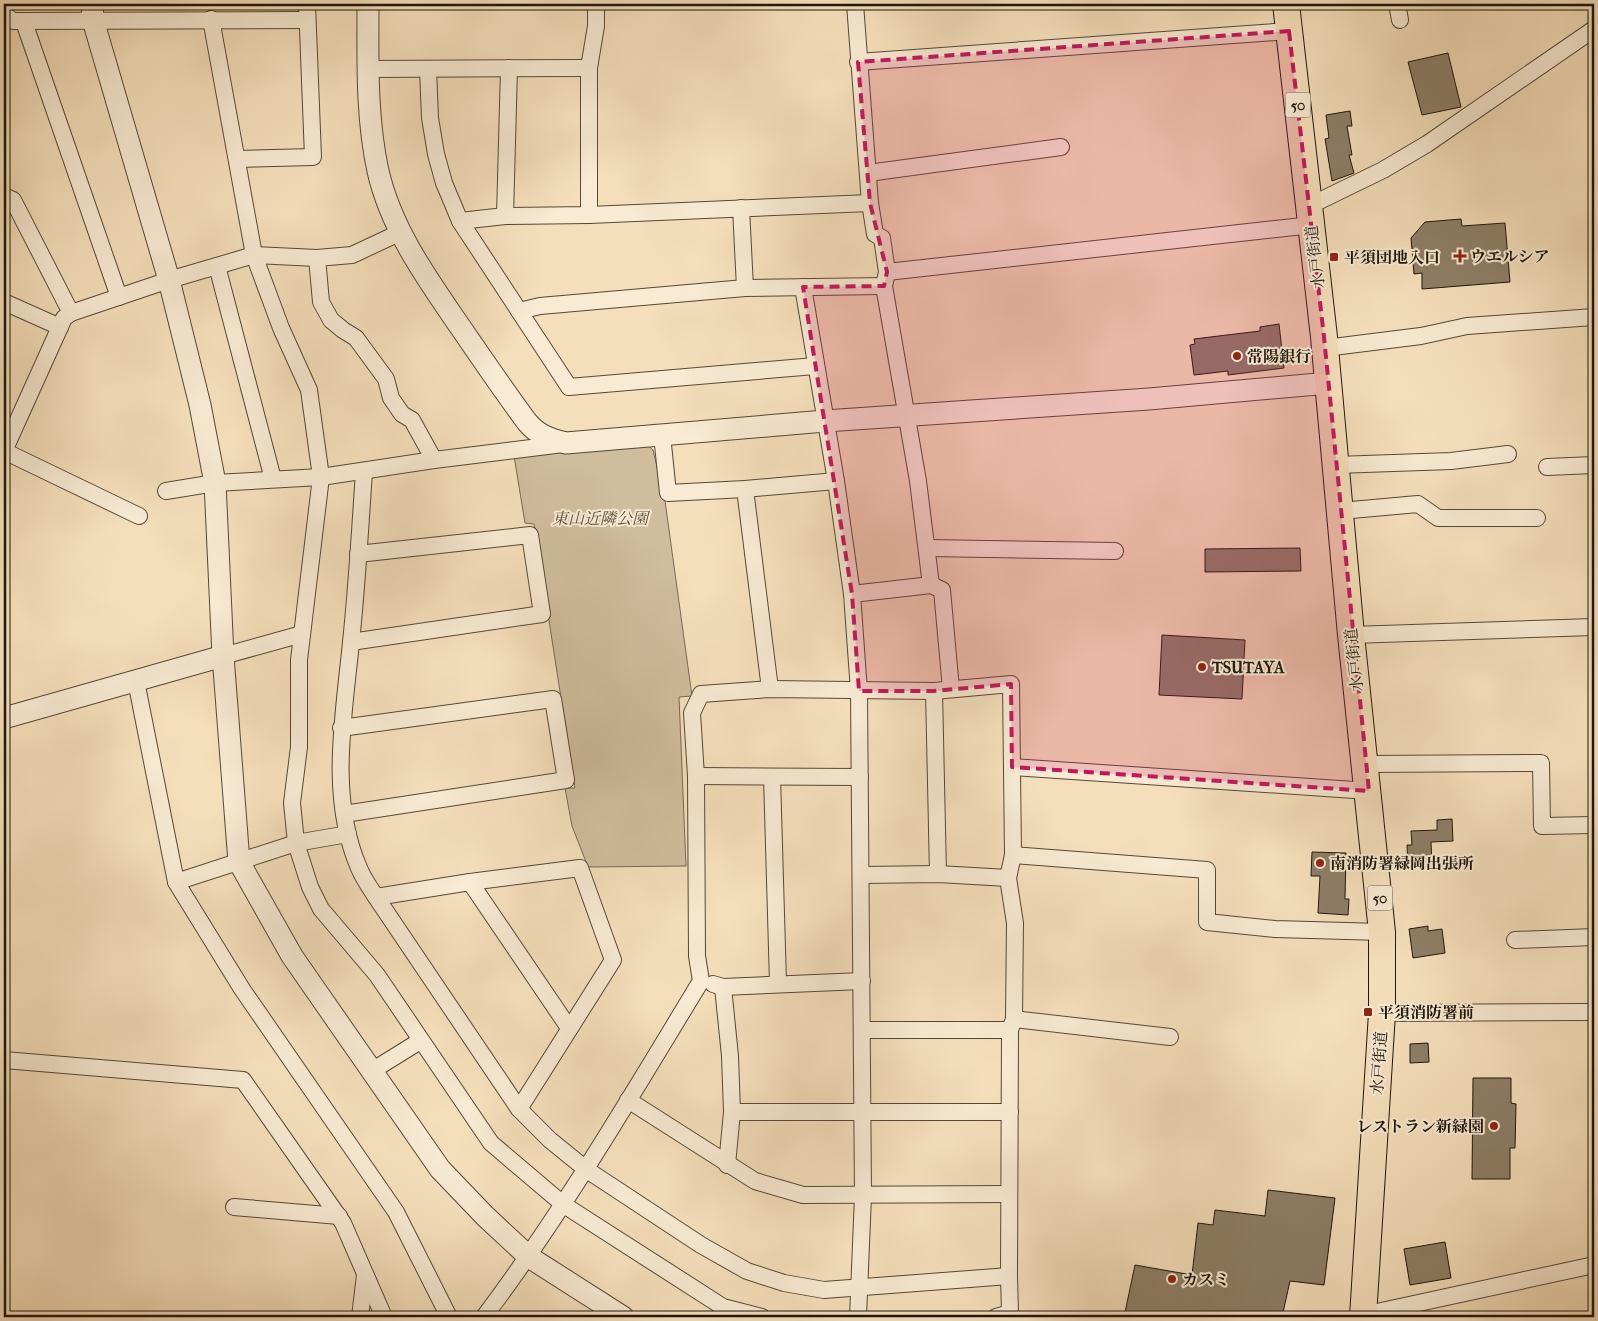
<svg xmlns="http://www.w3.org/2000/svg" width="1598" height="1321" viewBox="0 0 1598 1321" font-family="'IM FELL French Canon','Noto Serif JP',serif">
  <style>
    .green { fill: #d0bd9e; stroke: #776a56 }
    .building { fill: #8e7f68; stroke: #1e160e }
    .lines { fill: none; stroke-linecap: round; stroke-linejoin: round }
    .minor-casing { stroke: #544839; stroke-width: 18 }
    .tertiary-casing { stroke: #544839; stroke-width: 23 }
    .primary-casing { stroke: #1e160e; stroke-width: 28 }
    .minor { stroke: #f8ead3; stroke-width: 16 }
    .tertiary { stroke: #f8ead3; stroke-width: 21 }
    .primary { stroke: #f5dfbb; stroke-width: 26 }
    .marked { fill: #c2185b; fill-opacity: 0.2; stroke: #c2185b; stroke-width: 4; stroke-dasharray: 10 6; stroke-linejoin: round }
    .poi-dot { fill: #8f2418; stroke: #f8ead3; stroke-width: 2 }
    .labels { text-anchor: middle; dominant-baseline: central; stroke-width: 4; stroke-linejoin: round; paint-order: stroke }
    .shield { fill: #f8ead3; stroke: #5f5649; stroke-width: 1 }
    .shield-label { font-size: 15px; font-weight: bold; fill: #1e160e }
    .poi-label { font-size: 16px; font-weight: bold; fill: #1e160e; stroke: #f8ead3; text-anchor: start }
    .street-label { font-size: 16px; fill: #1e160e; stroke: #f8ead3 }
    .park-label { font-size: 16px; font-style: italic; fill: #5c5040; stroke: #f8ead3 }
  </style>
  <rect width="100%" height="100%" fill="#f5dfbb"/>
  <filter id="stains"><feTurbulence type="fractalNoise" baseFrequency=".004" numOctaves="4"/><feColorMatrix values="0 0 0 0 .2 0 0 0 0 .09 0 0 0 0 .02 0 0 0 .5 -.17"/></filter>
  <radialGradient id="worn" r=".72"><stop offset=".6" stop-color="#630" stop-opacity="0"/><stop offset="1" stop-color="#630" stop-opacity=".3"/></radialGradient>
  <path class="green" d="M646,444L653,450L665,501L692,696L679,697L686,866L588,867L572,826L565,788H575L534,524L525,523L514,456Z"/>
  <g class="building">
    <path d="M1448,53L1461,107L1422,115L1408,62Z"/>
    <path d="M1350,111L1352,126H1347L1352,155H1349L1354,173L1332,181L1325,139L1329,138L1326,115Z"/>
    <path d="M1461,219L1462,226L1505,223L1510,282L1422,289V273L1414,274L1411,238L1425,222Z"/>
    <path d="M1279,324L1284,368L1228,375V371L1194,375L1190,345L1195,344L1194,339L1260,331V327Z"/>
    <path d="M1300,548L1301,571L1205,572V549Z"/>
    <path d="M1162,635L1245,640L1242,699L1159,695Z"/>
    <path d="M1452,819L1453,841L1431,842L1432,866L1408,868L1407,845H1412L1411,831L1437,830V820Z"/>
    <path d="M1312,852L1346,853L1345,899H1349L1348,915L1318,913L1320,876H1311Z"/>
    <path d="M1428,926V931L1442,929L1445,953L1413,958L1409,929Z"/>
    <path d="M1428,1043L1429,1062L1410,1063V1044Z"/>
    <path d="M1473,1078H1511V1103L1516,1104L1515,1148H1510V1179H1472Z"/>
    <path d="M1268,1190L1335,1198L1324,1285L1290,1281L1282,1317H1124L1135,1265L1192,1275L1198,1223L1213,1225L1215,1210L1265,1216Z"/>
    <path d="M1445,1242L1451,1278L1410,1285L1404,1249Z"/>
  </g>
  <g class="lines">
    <defs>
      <g id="minor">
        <path d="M4,4V14L13,21L307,20"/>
        <path d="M855,4L870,203L875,234L882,238L887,272L884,286L918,481L931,585"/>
        <path d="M1397,4L1400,20"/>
        <path d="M211,19L254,255L281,328L309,390L321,477L299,660V747L292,803L296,843L310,887L321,909L377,975L491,1143L564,1205L723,1307L762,1317"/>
        <path d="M24,22L119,297"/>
        <path d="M858,62L1289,31"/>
        <path d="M367,69L589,68"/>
        <path d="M428,69L430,118L436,154L444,183L460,221L569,387L815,366"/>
        <path d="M238,159L313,157L307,4"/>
        <path d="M868,173L1061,147"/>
        <path d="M4,196L13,200L71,313"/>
        <path d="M1309,206L1383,170L1427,144L1594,29"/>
        <path d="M741,208L745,288"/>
        <path d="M589,215V68L596,26V4"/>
        <path d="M505,216L509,68"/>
        <path d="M460,221L505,216L589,215L870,203"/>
        <path d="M317,258L321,302L331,320L343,330L356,338L386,379L391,398L402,414L412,420L434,460"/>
        <path d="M217,266L273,479"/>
        <path d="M887,272L1312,225"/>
        <path d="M803,287L836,481L852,594L859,691L863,1196L858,1317"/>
        <path d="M4,302L60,327"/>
        <path d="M519,311L540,306L745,288L884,286"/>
        <path d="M1325,348L1421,336L1467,326L1594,317"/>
        <path d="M662,435L668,493L745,489L836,481"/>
        <path d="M4,451L64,318L71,313L169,280L254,255L317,258L352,255L401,232"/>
        <path d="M4,451L139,516"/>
        <path d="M1336,465L1451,461L1508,454"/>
        <path d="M1547,467L1594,465"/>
        <path d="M364,472C360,529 357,586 351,642C344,716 328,796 359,868C363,878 370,888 376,897L519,1109L550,1140L587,1170L701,1245L747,1271L784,1283L824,1290L1009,1276"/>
        <path d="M745,489L770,689"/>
        <path d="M166,491L215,483L321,477L434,460L563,444"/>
        <path d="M1340,511L1418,504L1438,518H1537"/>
        <path d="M928,548L1115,551"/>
        <path d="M852,594L931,585L942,590L951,689"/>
        <path d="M1351,635L1594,627"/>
        <path d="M351,642L542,614L530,535L358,554"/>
        <path d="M223,656L302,634"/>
        <path d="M136,681L176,882L242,989L396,1212L449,1317"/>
        <path d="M934,691L938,874"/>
        <path d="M341,728L553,699L566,780L344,814"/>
        <path d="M1366,764L1541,763L1542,826L1594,825"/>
        <path d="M1012,767L1369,791"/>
        <path d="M696,776L860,777"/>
        <path d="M772,777L778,983"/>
        <path d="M1013,855L1207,870V922L1275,929L1382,932"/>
        <path d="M176,882L296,843L348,834"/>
        <path d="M470,882L580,868L613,960L519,1109"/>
        <path d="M376,897L470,882L569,1028"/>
        <path d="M1515,940L1594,937"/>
        <path d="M713,984L723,987L862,981"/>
        <path d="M723,987L730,1056L732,1112L727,1165"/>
        <path d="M1382,1013L1594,1012"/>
        <path d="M1014,1019L1170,1037"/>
        <path d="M863,1030H1010"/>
        <path d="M4,1060L243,1080L343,1223L384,1317"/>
        <path d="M370,1072L420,1041"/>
        <path d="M628,1100L755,1181L803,1195L1009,1194"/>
        <path d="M732,1112H1010"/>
        <path d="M234,1207L339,1216"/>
        <path d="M1363,1315L1594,1265"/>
        <path d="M360,1317L365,1275"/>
        <path d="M484,1317C565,1209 631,1096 701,981L697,956L696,776L692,713L701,694L770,689L934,691L1011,684L1013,855L1008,878L938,874L862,875"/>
        <path d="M996,1317L1010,1313L1009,1276L1010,1030L1014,1019L1015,923L1008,878"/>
      </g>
      <g id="tertiary">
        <path d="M92,4L93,20L169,280L200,405L215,483L223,656L239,862L292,956L440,1169L485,1216L529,1257L623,1317"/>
        <path d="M368,4C368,59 366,116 378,171C391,229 428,280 461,328C483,360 504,391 527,422C538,435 549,439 566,443L825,421L1149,399L1329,383"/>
        <path d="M4,718L223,656"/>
      </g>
      <path id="primary" d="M1286,4L1324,337L1351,635L1382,932V1013L1363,1317"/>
    </defs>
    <use href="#minor" class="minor-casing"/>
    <use href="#tertiary" class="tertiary-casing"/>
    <use href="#primary" class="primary-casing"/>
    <use href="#minor" class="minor"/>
    <use href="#tertiary" class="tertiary"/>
    <use href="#primary" class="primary"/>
  </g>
  <path class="marked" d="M1289,31L1324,337L1369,791L1012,767L1011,684L934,691H859L852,594L803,287L884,286L887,272L870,203L858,62Z"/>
  <g class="poi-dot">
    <path d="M1457.5 248.5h5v5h5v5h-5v5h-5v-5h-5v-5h5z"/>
    <rect x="1329" y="252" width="10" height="10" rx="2.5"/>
    <circle cx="1237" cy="356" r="5"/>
    <circle cx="1202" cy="667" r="5"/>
    <circle cx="1320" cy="863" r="5"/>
    <rect x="1363" y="1007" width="10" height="10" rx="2.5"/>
    <circle cx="1494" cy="1126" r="5"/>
    <circle cx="1172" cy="1279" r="5"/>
  </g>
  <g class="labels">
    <g class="shield">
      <rect x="1285.5" y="92.5" width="25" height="25" rx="4"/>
      <rect x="1367.5" y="885.5" width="25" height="25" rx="4"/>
    </g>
    <g class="shield-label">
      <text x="1298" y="105">50</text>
      <text x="1380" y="898">50</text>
    </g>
    <g class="poi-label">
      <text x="1470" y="256">ウエルシア</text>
      <text x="1344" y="257">平須団地入口</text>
      <text x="1247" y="356">常陽銀行</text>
      <text x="1212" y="667">TSUTAYA</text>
      <text x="1330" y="863">南消防署緑岡出張所</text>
      <text x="1378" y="1012">平須消防署前</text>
      <text x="1484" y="1126" text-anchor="end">レストラン新緑園</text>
      <text x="1182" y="1279">カスミ</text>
    </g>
    <g class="street-label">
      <text transform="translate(1315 257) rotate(-97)">水戸街道</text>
      <text transform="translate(1354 660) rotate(-96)">水戸街道</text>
      <text transform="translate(1379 1063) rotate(-86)">水戸街道</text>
    </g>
    <g class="park-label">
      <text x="600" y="518">東山近隣公園</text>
    </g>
  </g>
  <rect width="1598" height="1321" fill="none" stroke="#f5dfbb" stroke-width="20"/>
  <rect x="5" y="5" width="1588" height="1311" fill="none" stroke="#1e160e" stroke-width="2.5"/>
  <rect x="10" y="10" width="1578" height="1301" fill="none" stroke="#1e160e"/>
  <rect width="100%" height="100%" filter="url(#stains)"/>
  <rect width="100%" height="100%" fill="url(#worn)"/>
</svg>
